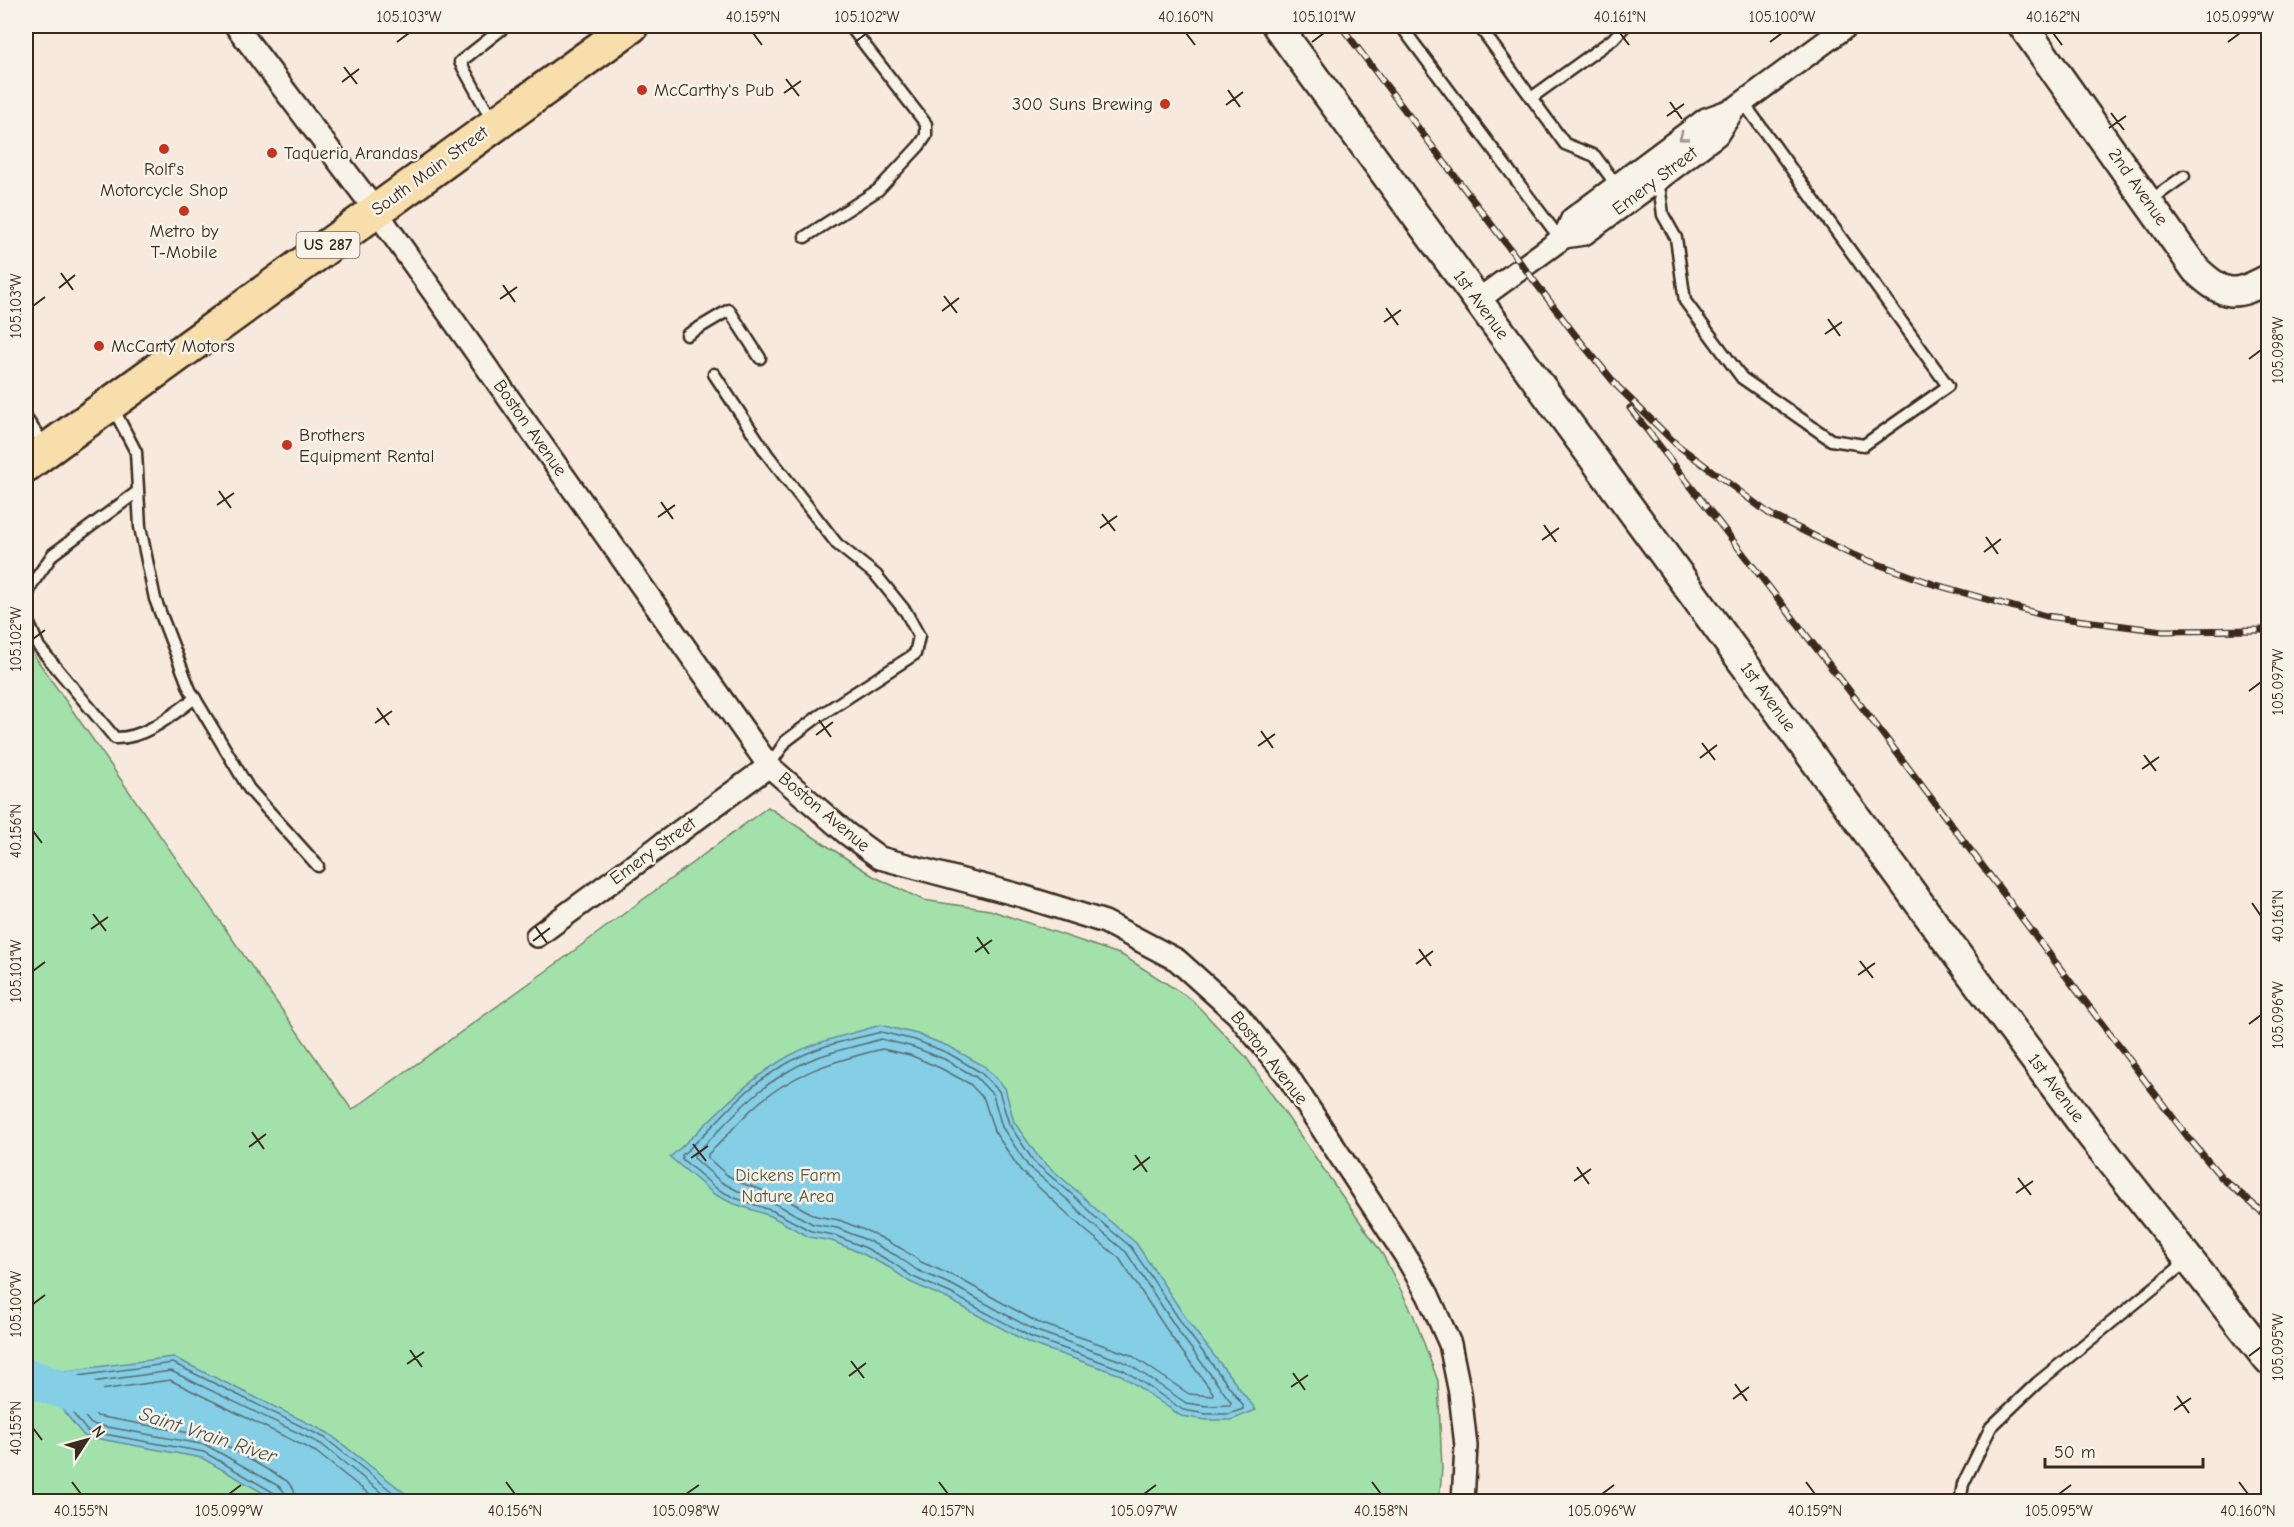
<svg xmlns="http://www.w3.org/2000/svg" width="2294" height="1527" viewBox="0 0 2294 1527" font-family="'Comic Neue',sans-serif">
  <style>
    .green { fill: #a2e2aa; stroke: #6e8664; stroke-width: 1.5 }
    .water { fill: #85cfe6; stroke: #678d96; stroke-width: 1.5 }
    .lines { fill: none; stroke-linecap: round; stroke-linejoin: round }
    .shore { stroke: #596c6e; stroke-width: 1.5 }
    .river { stroke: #85cfe6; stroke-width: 38 }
    .lane-casing { stroke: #3b2a1e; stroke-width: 15 }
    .street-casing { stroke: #3b2a1e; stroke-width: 26 }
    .secondary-casing { stroke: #3b2a1e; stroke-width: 33 }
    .highway-casing { stroke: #3b2a1e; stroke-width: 38 }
    .lane { stroke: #f7f3e8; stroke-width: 10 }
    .street { stroke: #f7f3e8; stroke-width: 21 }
    .secondary { stroke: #f7f3e8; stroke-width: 28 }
    .highway { stroke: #f8deab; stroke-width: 33 }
    .rail-casing { stroke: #3b2a1e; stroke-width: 7 }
    .rail { stroke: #f7f3e8; stroke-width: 4.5; stroke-dasharray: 14; stroke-linecap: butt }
    .oneway { stroke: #998e83 }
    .ticks { fill: none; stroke: #3b2a1e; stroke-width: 2 }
    .poi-dot { fill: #c8321e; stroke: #f7f3e8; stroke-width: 2 }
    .labels { text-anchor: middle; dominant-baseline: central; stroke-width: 5; stroke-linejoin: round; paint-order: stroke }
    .shield { fill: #f7f3e8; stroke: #73665b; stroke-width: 1.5 }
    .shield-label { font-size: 16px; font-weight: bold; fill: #3b2a1e }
    .poi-label { font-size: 18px; fill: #3b2a1e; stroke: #f7f3e8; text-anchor: start }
    .street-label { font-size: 18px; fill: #3b2a1e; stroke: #f7f3e8 }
    .park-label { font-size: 18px; fill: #555841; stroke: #f7f3e8 }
    .water-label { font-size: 20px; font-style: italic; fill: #4e5350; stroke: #f7f3e8 }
    .neatline { fill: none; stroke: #3b2a1e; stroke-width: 2 }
    .ticks-label { font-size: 15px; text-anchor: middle; fill: #3b2a1e }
  </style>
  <rect width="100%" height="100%" fill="#f8e9df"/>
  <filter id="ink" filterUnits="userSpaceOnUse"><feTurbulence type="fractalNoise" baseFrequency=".0167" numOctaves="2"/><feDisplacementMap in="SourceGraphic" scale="12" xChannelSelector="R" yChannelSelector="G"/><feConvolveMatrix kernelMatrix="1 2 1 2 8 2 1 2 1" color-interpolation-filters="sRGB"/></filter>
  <g filter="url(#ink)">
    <path class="green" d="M26,644L352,1110L556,964L768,807L873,876L923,900L990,910L1122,955L1191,999L1246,1057L1383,1255L1413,1314L1438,1381L1442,1469L1439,1501H26Z"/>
    <g class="water">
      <path d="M880,1025L917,1034L950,1047L984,1066L1005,1088L1014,1122L1039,1158L1078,1192L1099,1212L1136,1243L1192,1327L1256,1410L1231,1420H1206L1181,1416L1121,1375L1029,1343L948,1299L910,1282L890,1268L863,1254L832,1241L809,1237L771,1216L732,1203L714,1194L670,1157C710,1123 742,1082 789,1056C818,1040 850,1035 880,1025Z"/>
      <path d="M173,1357L328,1433L415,1501H277L202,1458L84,1436L34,1375Z"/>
    </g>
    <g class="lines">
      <g class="shore">
        <path d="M881,1032L915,1040L948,1053L980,1072L999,1091L1009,1124L1034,1162L1074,1196L1095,1217L1131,1247L1187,1331L1243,1405V1409L1229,1414H1206L1183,1410L1124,1370L1031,1337L950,1293L913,1277L893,1263L866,1248L834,1235L811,1231L773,1211L735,1198L717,1189L682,1159V1155C703,1137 721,1116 741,1097C763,1076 794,1057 823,1047C842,1041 862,1037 881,1032Z"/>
        <path d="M881,1039L913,1047L944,1059L976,1077L993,1095L1002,1127L1028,1166L1069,1201L1090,1222L1126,1252L1181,1335L1231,1402L1230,1405L1207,1406L1186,1403L1127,1363L1034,1330L954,1286L917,1270L897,1256L869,1241L837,1228L813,1224L776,1204L738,1191L721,1182L694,1158V1155C713,1138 729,1118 747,1102C768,1082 799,1062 827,1054C845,1048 863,1045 881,1039Z"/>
        <path d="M882,1049L910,1055L940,1068L970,1084L984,1099L994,1131L1021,1171L1084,1229L1119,1258L1173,1339L1213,1393L1212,1396L1189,1394L1131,1355L1037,1322L958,1278L921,1262L902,1249L872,1233L839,1220L816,1216L780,1196L741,1183L727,1175L708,1158V1154C725,1140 737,1122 753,1108C791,1073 834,1061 882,1049Z"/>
        <path d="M279,1502L276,1494L204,1452L87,1431L49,1384V1380L173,1363L325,1438L405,1502"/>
        <path d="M287,1502L286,1494L280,1487L206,1445L91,1424L63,1389V1386L171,1371L321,1444L393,1502"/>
        <path d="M296,1502L294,1490L287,1481L211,1437L97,1416L80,1396V1393L170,1380L316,1452L379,1502"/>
      </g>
      <path class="river" d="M26,1377L86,1398"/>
      <defs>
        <g id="lane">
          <path d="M1401,26L1561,240"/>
          <path d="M1479,26L1565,144L1595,156L1617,186"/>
          <path d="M1531,98L1613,39L1625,26"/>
          <path d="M493,122L460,62L503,28"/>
          <path d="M1654,183L1660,192L1663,215L1676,238L1685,301L1742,378L1831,440L1864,445L1948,386L1743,102"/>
          <path d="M2148,202L2184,176"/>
          <path d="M805,237L878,190L919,146L926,136V124L850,26"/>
          <path d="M687,335L729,310L760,358"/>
          <path d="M714,374L767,454L837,544L876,575L906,612L919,636L915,654L819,716L786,741L769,766"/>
          <path d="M112,406L136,452L140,527L155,599L190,690L249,789L318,866"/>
          <path d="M26,418L46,447"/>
          <path d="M26,599L32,584L53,554L137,492"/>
          <path d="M26,617L39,647L115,738C145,739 172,715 195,698"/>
          <path d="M1960,1502L1963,1484L1991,1427L2037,1383L2187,1261"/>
        </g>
        <g id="street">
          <path d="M236,26L376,211L769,766L846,833L880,858L1022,896L1105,922L1177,960L1237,1014L1287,1075L1405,1255L1428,1295L1450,1344L1460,1393L1466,1446L1463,1502"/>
          <path d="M1564,237L1572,219L1706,119L1734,109L1847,26"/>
          <path d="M1478,300L1564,237L1584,234L1654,183L1717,135L1734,109"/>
          <path d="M537,936L769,766"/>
        </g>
        <g id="secondary">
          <path d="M1277,26L1977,982L2090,1134L2268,1360"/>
          <path d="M2023,26L2196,270C2225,297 2234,297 2268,279"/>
        </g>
        <path id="highway" d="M26,465L631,26"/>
      </defs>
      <use href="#lane" class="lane-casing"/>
      <use href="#street" class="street-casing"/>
      <use href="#secondary" class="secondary-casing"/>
      <use href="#highway" class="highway-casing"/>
      <use href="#lane" class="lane"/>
      <use href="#street" class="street"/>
      <use href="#secondary" class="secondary"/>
      <use href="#highway" class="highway"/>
      <defs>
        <g id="rail">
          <path d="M1341,26L1576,336L1618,387L1676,444L1771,515L1853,555L1933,584L2046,616L2163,631L2268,630"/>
          <path d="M1630,408L1872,720L2187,1136L2222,1178L2268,1217"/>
        </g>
      </defs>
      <use href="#rail" class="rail-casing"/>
      <use href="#rail" class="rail"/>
    </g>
    <defs><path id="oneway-chevron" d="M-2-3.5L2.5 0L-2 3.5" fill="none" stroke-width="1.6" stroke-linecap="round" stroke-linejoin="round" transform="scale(1.5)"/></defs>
    <use class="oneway" href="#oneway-chevron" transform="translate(1683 137) rotate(143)"/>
  </g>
  <path class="ticks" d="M753,33L762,45M1186,33L1195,45M1620,33L1629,45M2053,33L2062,45M397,42L409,33M855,42L867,33M1312,42L1324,33M1770,42L1782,33M2228,42L2240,33M344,67L357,84M786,79L799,96M342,82L359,69M1228,90L1240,107M784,93L801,81M1670,102L1682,119M1226,105L1243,92M2111,113L2124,130M1667,116L1684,104M2109,128L2126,116M61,273L73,290M503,285L515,302M59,288L75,275M944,296L957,313M500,299L517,287M33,306L45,297M1386,308L1398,325M942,311L959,298M1828,319L1840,336M1384,322L1401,310M1825,334L1842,322M2249,359L2261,350M219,491L231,508M661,502L673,519M217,505L234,493M1102,514L1115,531M658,517L675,505M1544,525L1556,542M1100,528L1117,516M1986,537L1998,554M1542,540L1559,528M1984,552L2001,539M33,639L45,630M2249,691L2261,682M377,708L389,725M819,720L831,737M375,723L392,711M1261,731L1273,748M816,735L833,722M1702,743L1715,760M1258,746L1275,734M2144,755L2156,771M1700,758L1717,745M2142,769L2159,757M33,831L42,843M2252,903L2261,916M93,914L106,931M535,926L547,943M91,929L108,917M977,937L989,954M533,941L550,928M1419,949L1431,966M975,952L992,940M1860,961L1873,978M1416,964L1433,951M33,971L45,962M1858,975L1875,963M2249,1024L2261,1015M252,1132L264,1149M693,1144L706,1161M249,1147L266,1134M1135,1155L1147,1172M691,1158L708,1146M1577,1167L1589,1184M1133,1170L1150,1157M2018,1178L2031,1195M1574,1181L1591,1169M2016,1193L2033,1181M33,1304L45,1295M410,1350L422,1367M2249,1356L2261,1347M851,1361L864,1378M407,1364L424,1352M1293,1373L1305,1390M849,1376L866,1363M1735,1384L1747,1401M1291,1387L1308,1375M2177,1396L2189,1413M1733,1399L1749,1387M2174,1410L2191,1398M33,1428L42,1440M72,1482L81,1494M506,1482L515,1494M939,1482L948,1494M1372,1482L1381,1494M1806,1482L1815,1494M2239,1482L2248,1494M229,1494L241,1485M686,1494L699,1485M1144,1494L1156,1485M1602,1494L1614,1485M2059,1494L2071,1485"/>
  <g class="poi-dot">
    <circle cx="642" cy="90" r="6"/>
    <circle cx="1165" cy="104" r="6"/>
    <circle cx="164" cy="149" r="6"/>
    <circle cx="272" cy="153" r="6"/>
    <circle cx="184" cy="211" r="6"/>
    <circle cx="99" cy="346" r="6"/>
    <circle cx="287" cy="445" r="6"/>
  </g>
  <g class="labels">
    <rect class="shield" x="296.5" y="232" width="63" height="26" rx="4.5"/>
    <g class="shield-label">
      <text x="328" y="245">US 287</text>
    </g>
    <g class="poi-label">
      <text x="654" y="90">McCarthy's Pub</text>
      <text x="1153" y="104" text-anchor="end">300 Suns Brewing</text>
      <text x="284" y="153">Taqueria Arandas</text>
      <text x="164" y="169" text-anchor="middle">Rolf's<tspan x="164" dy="21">Motorcycle Shop</tspan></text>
      <text x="184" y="231" text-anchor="middle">Metro by<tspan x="184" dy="21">T-Mobile</tspan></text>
      <text x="111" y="346">McCarty Motors</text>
      <text x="299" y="435">Brothers<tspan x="299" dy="21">Equipment Rental</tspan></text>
    </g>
    <g class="street-label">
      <text transform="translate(430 171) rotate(-36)">South Main Street</text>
      <text transform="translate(1655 181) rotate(-37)">Emery Street</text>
      <text transform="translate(2138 187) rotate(55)">2nd Avenue</text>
      <text transform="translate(1481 305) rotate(54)">1st Avenue</text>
      <text transform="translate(530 428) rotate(55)">Boston Avenue</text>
      <text transform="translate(1768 697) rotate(54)">1st Avenue</text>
      <text transform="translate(824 812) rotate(40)">Boston Avenue</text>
      <text transform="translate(653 851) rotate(-36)">Emery Street</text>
      <text transform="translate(1269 1058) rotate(52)">Boston Avenue</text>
      <text transform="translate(2056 1088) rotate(53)">1st Avenue</text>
    </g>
    <g class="park-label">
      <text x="788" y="1175">Dickens Farm<tspan x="788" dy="21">Nature Area</tspan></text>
    </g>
    <g class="water-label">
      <text transform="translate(208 1435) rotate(18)">Saint Vrain River</text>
    </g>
  </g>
  <rect width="2294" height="1527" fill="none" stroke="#f7f3e8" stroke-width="66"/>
  <g transform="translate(87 1440) rotate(54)" stroke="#f7f3e8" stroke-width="4.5" paint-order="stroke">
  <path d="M0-4.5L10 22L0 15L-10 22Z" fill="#3b2a1e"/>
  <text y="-9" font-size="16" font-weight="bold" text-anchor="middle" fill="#3b2a1e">N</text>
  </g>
  <path d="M2045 1458v9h158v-9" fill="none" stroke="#3b2a1e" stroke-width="3"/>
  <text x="2054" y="1458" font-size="18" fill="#3b2a1e" stroke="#f7f3e8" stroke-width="4.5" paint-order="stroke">50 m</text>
  <rect x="33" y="33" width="2228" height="1461" class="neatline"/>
  <g class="ticks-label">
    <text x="409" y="22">105.103°W</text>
    <text x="753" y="22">40.159°N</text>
    <text x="867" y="22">105.102°W</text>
    <text x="1186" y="22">40.160°N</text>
    <text x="1324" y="22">105.101°W</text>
    <text x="1620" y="22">40.161°N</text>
    <text x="1782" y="22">105.100°W</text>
    <text x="2053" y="22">40.162°N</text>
    <text x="2240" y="22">105.099°W</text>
    <text transform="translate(16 306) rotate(-90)" y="5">105.103°W</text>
    <text transform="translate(2278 350) rotate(-90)" y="5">105.098°W</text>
    <text transform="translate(16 639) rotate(-90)" y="5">105.102°W</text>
    <text transform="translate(2278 682) rotate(-90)" y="5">105.097°W</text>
    <text transform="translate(16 831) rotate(-90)" y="5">40.156°N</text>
    <text transform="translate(2278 916) rotate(-90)" y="5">40.161°N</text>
    <text transform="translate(16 971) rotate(-90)" y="5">105.101°W</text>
    <text transform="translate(2278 1015) rotate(-90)" y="5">105.096°W</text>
    <text transform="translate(16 1304) rotate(-90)" y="5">105.100°W</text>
    <text transform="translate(2278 1347) rotate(-90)" y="5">105.095°W</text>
    <text transform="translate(16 1428) rotate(-90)" y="5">40.155°N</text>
    <text x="81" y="1516">40.155°N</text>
    <text x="229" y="1516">105.099°W</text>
    <text x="515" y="1516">40.156°N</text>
    <text x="686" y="1516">105.098°W</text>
    <text x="948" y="1516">40.157°N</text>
    <text x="1144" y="1516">105.097°W</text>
    <text x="1381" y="1516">40.158°N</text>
    <text x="1602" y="1516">105.096°W</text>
    <text x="1815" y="1516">40.159°N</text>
    <text x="2059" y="1516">105.095°W</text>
    <text x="2248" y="1516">40.160°N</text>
  </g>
</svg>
